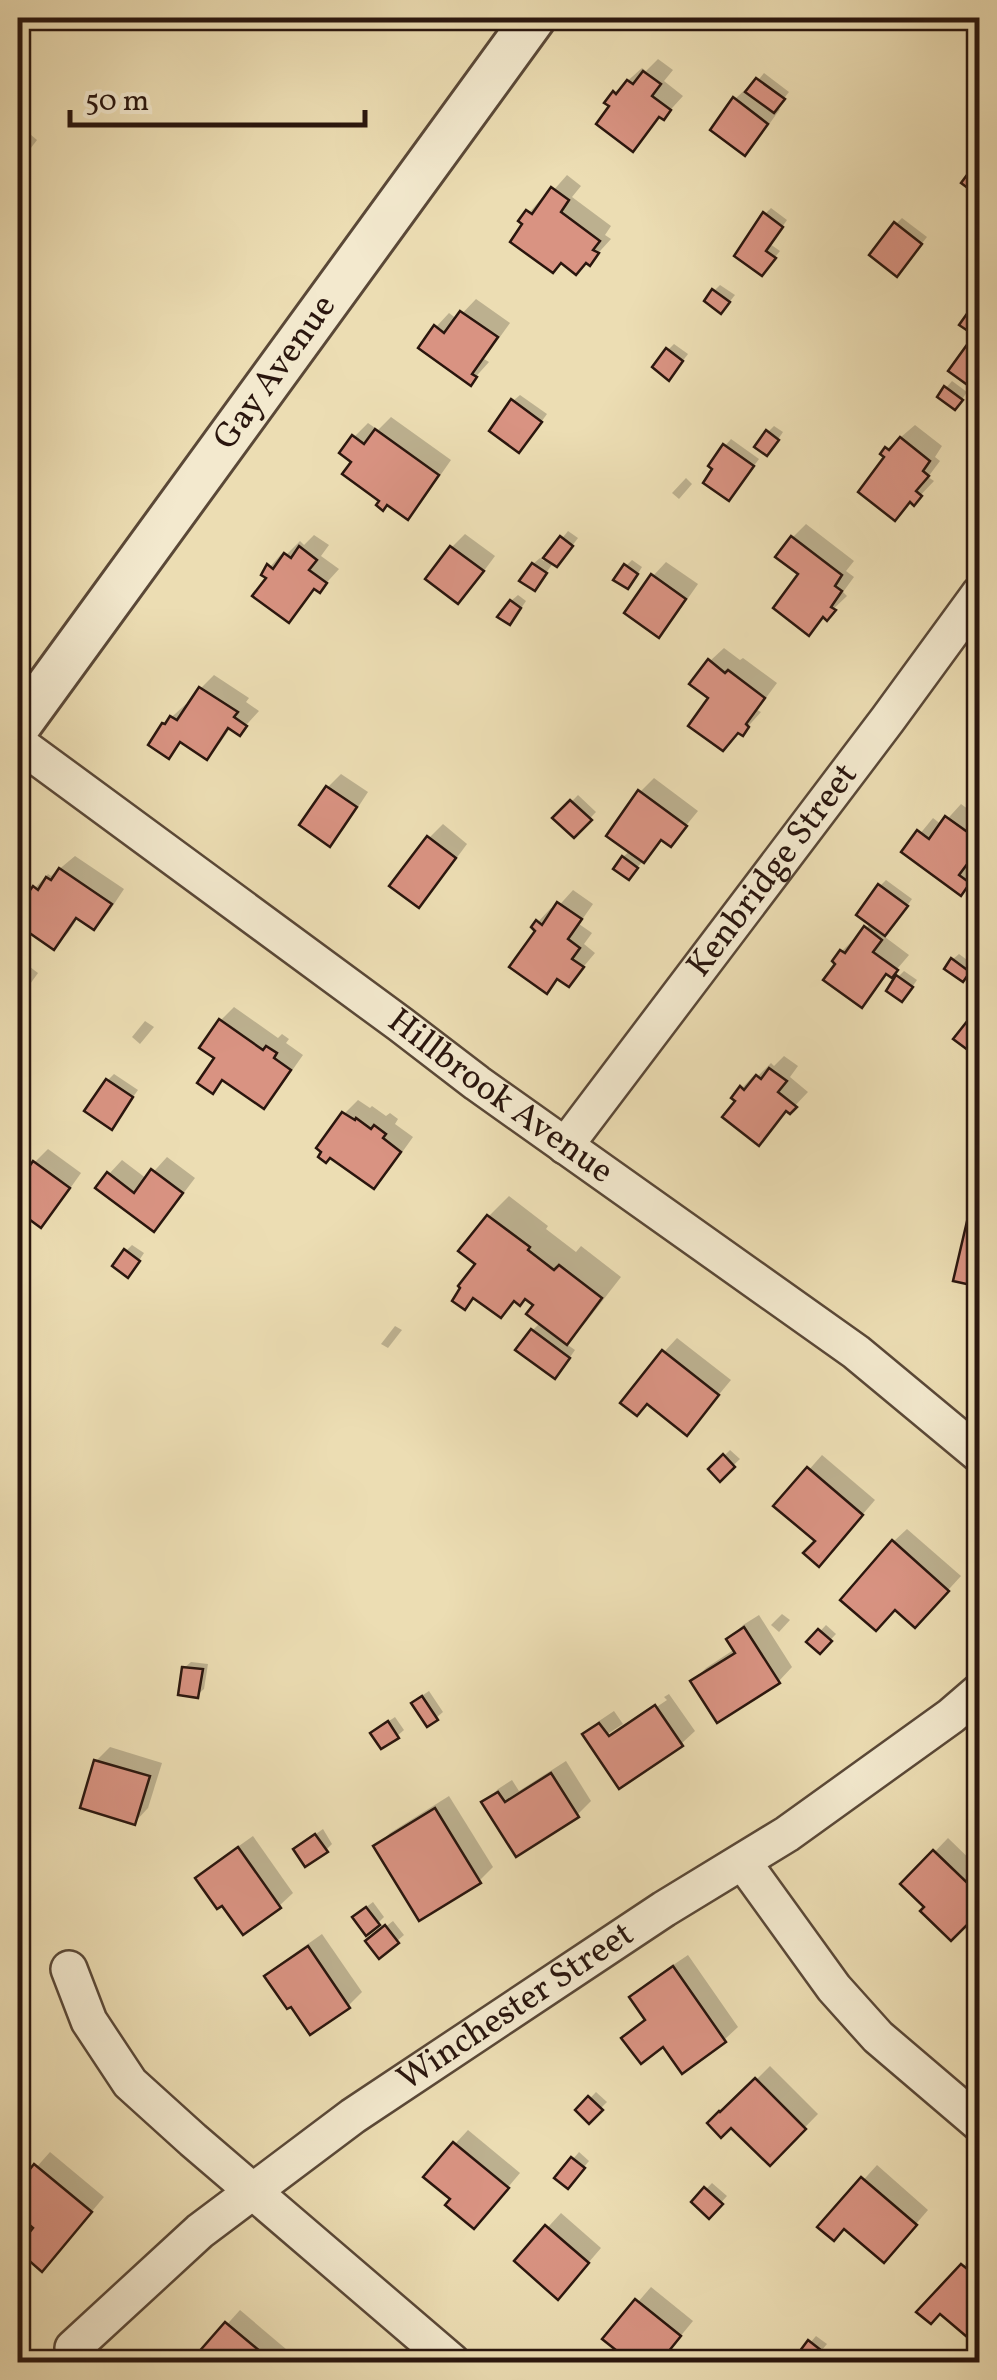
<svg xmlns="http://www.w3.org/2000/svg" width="997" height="2380" viewBox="0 0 997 2380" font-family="Vollkorn,serif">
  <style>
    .shadow { fill: #0003 }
    .building { fill: #d99382; stroke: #2a160e; stroke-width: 2.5 }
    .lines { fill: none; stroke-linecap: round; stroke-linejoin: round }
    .minor-casing { stroke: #5a4837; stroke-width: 40 }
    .tertiary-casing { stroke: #5a4837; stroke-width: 48 }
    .minor { stroke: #f3e9ce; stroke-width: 35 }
    .tertiary { stroke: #f3e9ce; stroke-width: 42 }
    .labels { text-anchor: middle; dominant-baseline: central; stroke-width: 8; stroke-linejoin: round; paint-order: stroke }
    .street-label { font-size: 35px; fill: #2a160e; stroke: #f3e9ce }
  </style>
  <rect width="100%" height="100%" fill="#ecddb3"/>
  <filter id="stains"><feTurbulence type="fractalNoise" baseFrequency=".002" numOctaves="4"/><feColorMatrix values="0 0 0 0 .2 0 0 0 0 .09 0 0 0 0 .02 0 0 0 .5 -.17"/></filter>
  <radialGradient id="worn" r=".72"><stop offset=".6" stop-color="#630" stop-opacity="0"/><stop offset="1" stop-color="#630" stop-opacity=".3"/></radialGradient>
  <g class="shadow">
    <path d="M658,59L673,70L664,81L683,96L664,117L661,115L633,148L613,106L614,93L642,68L646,71Z"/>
    <path d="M764,73L789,92L777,107L780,109L758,140L745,153L735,99L749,86L752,88Z"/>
    <path d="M18,124L37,140L18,165Z"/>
    <path d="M567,175L581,186L572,197L611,226L605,235L611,239L590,262L522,221L542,198L545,200Z"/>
    <path d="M771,208L787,220L770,244L780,251L762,273L765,214Z"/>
    <path d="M902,218L927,237L903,267L896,224Z"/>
    <path d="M720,285L735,295L727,305L714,291Z"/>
    <path d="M476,299L510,323L484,359L489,362L471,382L436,327L449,313L457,319Z"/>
    <path d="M674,344L688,354L675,371L668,350Z"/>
    <path d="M952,381L967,392L961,401L946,388Z"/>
    <path d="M520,395L547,414L525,444L513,401Z"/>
    <path d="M391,417L451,460L421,503L407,517L383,500L354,461V437L368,423L378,430Z"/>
    <path d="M915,425L942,446L935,457L940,461L928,477L934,481L914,502L888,457L887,449Z"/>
    <path d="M774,426L783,432L773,447L768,432Z"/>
    <path d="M731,439L759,459L735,491L725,446Z"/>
    <path d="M686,478L692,484L679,499L672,493Z"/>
    <path d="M806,524L854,561L846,571L854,577L843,592L847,596L809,632L802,574L793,537Z"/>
    <path d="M568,531L578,538L563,558L554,562L535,588L533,564L540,558L544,561Z"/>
    <path d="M465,534L495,556L472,587L458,601L428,579L452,547Z"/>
    <path d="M314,535L329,545L321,556L339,569L320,590L316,587L288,620L269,577L264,574L283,552L286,555L300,541L304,545Z"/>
    <path d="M632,560L642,567L634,580L626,566Z"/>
    <path d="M666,562L698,584L672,621L659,635L653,576Z"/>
    <path d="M518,595L526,601L516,616L511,601Z"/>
    <path d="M724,648L740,660L743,658L777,683L757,710L761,712L742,733L711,697L710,661Z"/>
    <path d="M214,675L249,698L246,702L259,711L239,733L231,727L220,743L206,756L183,741L169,756L164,724L186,704L189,706L201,688Z"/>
    <path d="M341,774L368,792L343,830L330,843L328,787Z"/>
    <path d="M654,778L698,811L671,844L663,838L635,870L623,857L631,850L640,792Z"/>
    <path d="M578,795L596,812L574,835L556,818Z"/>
    <path d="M961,804L980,818V849L971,860L980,867V872L961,893L905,852L933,818L942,825Z"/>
    <path d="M443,824L467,844L432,891L419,905L429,838Z"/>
    <path d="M75,856L124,889L108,913L94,927L79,916L68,933L54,947L18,922L31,902L35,888L48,874L51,876Z"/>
    <path d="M886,880L912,899L885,937L909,955L892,975L889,972L861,1005L842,951L855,938L857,939L871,923L880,886Z"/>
    <path d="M573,890L593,904L579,924L592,933L584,944L595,953L569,984L560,977L546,990L538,922L551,908L554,911Z"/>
    <path d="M959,954L974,965L969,973L952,960Z"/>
    <path d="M18,958L38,973L18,1001Z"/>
    <path d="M904,971L917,980L908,993L898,977Z"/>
    <path d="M234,1007L278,1038L282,1034L289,1039L286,1043L303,1055L277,1092L263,1106L224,1079L213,1091L217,1058L202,1047L221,1020Z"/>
    <path d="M145,1021L154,1027L140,1044L132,1037Z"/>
    <path d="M784,1056L798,1066L790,1077L808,1092L790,1111L788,1109L772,1129L734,1097L755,1074L758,1076L771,1063L774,1066Z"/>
    <path d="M114,1074L138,1090L112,1126L108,1080Z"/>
    <path d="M358,1100L370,1108L372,1106L386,1116L390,1113L398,1119L395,1124L413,1137L388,1172L374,1186L330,1155L344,1114Z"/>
    <path d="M48,1149L81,1173L54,1211L41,1224L18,1208V1187L34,1163Z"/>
    <path d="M167,1157L195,1178L167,1215L154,1229L109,1174L122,1160L147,1179Z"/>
    <path d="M509,1196L548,1226L546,1229L576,1252L581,1246L621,1277L586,1322L565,1343L575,1350L561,1370L533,1330L541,1322L537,1305L525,1296L516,1300L500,1315L475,1296L465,1307L478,1263L462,1251L489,1216Z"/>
    <path d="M980,1208V1285L970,1218Z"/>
    <path d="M132,1245L144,1253L134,1268L126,1251Z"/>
    <path d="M395,1326L402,1330L388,1348L381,1344Z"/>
    <path d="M677,1338L731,1380L687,1433L664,1352Z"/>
    <path d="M730,1450L740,1459L720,1478L711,1469Z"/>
    <path d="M822,1455L875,1500L832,1550L777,1506Z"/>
    <path d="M907,1529L961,1576L929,1611L893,1542Z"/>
    <path d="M782,1614L790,1620L779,1632L771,1625Z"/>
    <path d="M759,1615L792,1667L779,1681L717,1720L693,1681L706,1668L735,1649L729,1639L743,1625Z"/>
    <path d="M826,1625L836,1634L820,1651L810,1642Z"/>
    <path d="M191,1662L208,1664L204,1689L197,1695L184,1668Z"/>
    <path d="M429,1691L443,1712L436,1718L420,1697Z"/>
    <path d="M669,1694L695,1731L681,1744L620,1786L585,1735L599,1721L614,1711L623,1724L606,1735V1741L667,1700L664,1697Z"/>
    <path d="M395,1717L404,1730L397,1736L380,1727Z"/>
    <path d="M110,1747L162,1763L148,1808L135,1822L96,1761Z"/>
    <path d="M566,1761L591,1801L577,1815L484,1803L498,1789L512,1780L519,1791Z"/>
    <path d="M449,1796L493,1867L479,1881L376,1847L390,1833Z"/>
    <path d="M323,1829L332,1844L326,1850L303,1843Z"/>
    <path d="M253,1836L293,1893L279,1906L222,1902L198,1878L212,1865Z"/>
    <path d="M948,1838L980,1869V1909L927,1907L904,1884Z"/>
    <path d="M373,1902L384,1917L378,1923L361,1911Z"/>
    <path d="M393,1921L404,1935L397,1941L375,1935Z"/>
    <path d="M322,1934L362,1992L348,2006L267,1977L281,1963Z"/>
    <path d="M688,1955L738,2027L724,2040L664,2043L624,2038L646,2018L632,1998L645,1984Z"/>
    <path d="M770,2066L818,2114L770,2163L731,2124L735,2101Z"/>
    <path d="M596,2092L607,2102L589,2120L579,2110Z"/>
    <path d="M468,2130L520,2173L487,2212L454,2199L455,2144Z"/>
    <path d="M50,2152L104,2197L55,2255L36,2228L18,2212V2188Z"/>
    <path d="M579,2152L589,2161L574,2179L558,2177Z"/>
    <path d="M877,2165L928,2210L897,2246L845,2226L821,2227Z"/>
    <path d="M712,2183L727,2196L709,2216L694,2202Z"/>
    <path d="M561,2213L601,2248L571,2283L517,2261Z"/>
    <path d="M977,2252L980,2254V2344L941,2311H920Z"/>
    <path d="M651,2287L693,2321L659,2362H635L606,2339Z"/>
    <path d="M240,2310L293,2355L289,2362H193Z"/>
    <path d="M816,2336L827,2344L812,2362H803L797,2358Z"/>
  </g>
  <g class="building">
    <path d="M643,71L661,84L652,96L671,110L664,120L659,117L633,152L596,124L609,106L604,103L613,91L616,94L627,80L633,84Z"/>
    <path d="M756,78L785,99L774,113L745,92Z"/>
    <path d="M733,97L768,124L745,156L710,130Z"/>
    <path d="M978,160L980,161V197L961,183Z"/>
    <path d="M551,187L569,200L561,212L600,241L593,250L599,253L590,266L586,263L576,275L561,263L553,273L510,242L522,224L518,221L526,210L532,214Z"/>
    <path d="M763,212L783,227L766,251L776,258L762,276L734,256Z"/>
    <path d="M894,222L922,244L897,277L869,255Z"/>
    <path d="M712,289L730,302L721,314L704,301Z"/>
    <path d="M971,308L980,315V394L948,371L974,335L959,325Z"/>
    <path d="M460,311L498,337L472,374L477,377L471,386L418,348L434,325L444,333Z"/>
    <path d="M666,348L683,361L669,381L652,367Z"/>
    <path d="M944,386L963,400L955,410L937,397Z"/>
    <path d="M511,399L542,422L519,453L489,431Z"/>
    <path d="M375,429L439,475L408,520L387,505L383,511L376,505L379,501L342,474L351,462L339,453L352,435L364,444Z"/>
    <path d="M766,430L779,440L767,456L754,447Z"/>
    <path d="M900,437L930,461L923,471L929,476L916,491L922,496L914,506L910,502L895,521L858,492L884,457L880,454L885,447L889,450Z"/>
    <path d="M723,444L754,466L729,501L703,483L712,469L708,466Z"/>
    <path d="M560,536L573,546L557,567L543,558Z"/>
    <path d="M791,536L842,575L835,586L842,591L831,607L836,610L827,621L823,617L809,636L773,608L798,574L775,557Z"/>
    <path d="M299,546L317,560L309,570L327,583L320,593L314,589L289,623L252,596L266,578L261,575L267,564L273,569L284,553L291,558Z"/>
    <path d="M450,546L484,571L458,604L425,579Z"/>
    <path d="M532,563L547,573L535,591L519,581Z"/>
    <path d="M624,564L638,574L628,589L613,580Z"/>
    <path d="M651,574L686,599L659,638L624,613Z"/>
    <path d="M510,600L521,608L510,625L497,617Z"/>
    <path d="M708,659L725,673L728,670L765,698L746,724L749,727L743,736L738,733L723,751L688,726L708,698L689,684Z"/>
    <path d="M199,687L238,712L234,717L247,726L240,736L228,728L207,760L180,742L169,759L148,745L162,723L165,724L170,716L177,720Z"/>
    <path d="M326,786L357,807L330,847L299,825Z"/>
    <path d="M638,790L687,826L671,847L661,840L644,863L606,836Z"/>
    <path d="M570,800L592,820L574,838L552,818Z"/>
    <path d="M945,816L980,841V847L959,875L970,883L961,896L901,852L917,830L929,839Z"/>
    <path d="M427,836L456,858L419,908L389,886Z"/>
    <path d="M622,856L638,868L629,880L613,869Z"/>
    <path d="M59,868L112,904L94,930L76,918L54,950L18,925V918L28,903L23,900L33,886L38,890L46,877L51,880Z"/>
    <path d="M878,884L908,906L885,936L856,915Z"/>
    <path d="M557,902L582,919L568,939L580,948L572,959L584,967L569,987L557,979L547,994L509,967L535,931L531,927L536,920L542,925Z"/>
    <path d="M864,926L882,940L873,952L898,970L892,978L886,974L862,1008L823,980L835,964L832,961L840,950L845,953Z"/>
    <path d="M951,958L970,972L963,982L944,969Z"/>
    <path d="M896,975L913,987L902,1002L886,991Z"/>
    <path d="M980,1005V1059L953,1039Z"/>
    <path d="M219,1019L263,1050L266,1046L277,1053L274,1058L291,1070L264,1109L222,1080L213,1094L197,1083L214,1058L199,1048Z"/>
    <path d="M769,1068L787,1081L778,1092L797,1107L790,1114L786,1111L759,1146L722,1117L735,1101L731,1098L740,1086L744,1090L756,1075L761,1079Z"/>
    <path d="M106,1079L133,1097L112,1130L84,1111Z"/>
    <path d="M342,1112L355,1120L356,1118L371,1129L374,1125L386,1134L383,1138L401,1152L374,1189L330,1158L326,1163L318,1157L321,1152L316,1148Z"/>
    <path d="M33,1161L70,1188L41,1228L18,1211V1183Z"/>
    <path d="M151,1169L183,1193L154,1232L95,1188L107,1172L134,1193Z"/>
    <path d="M487,1215L530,1247L528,1250L554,1270L559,1265L602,1298L567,1345L526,1314L533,1305L525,1299L520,1306L514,1301L501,1318L473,1298L465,1310L452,1301L460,1288L458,1286L475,1264L458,1251Z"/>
    <path d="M968,1217L980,1220V1287L953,1281Z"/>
    <path d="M124,1249L140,1261L128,1278L112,1266Z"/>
    <path d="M531,1329L570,1358L555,1379L515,1350Z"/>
    <path d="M662,1350L719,1395L687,1436L647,1404L637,1416L620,1403Z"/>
    <path d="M723,1454L735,1467L720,1482L708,1469Z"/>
    <path d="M807,1467L863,1515L819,1567L803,1553L815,1541L773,1506Z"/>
    <path d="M892,1540L949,1591L915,1628L895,1610L876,1631L840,1600Z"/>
    <path d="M744,1627L780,1683L717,1723L690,1681L735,1653L726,1639Z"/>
    <path d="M818,1629L832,1641L820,1654L806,1642Z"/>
    <path d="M182,1667L203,1669L198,1698L178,1695Z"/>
    <path d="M422,1696L438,1720L427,1727L411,1703Z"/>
    <path d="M655,1705L683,1746L619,1789L582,1734L599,1723L609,1736Z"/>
    <path d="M388,1721L399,1738L381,1749L370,1733Z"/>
    <path d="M94,1760L150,1776L135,1825L80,1808Z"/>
    <path d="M551,1773L579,1817L516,1857L481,1802L498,1792L505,1802Z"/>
    <path d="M435,1808L481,1883L419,1921L373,1846Z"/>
    <path d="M315,1834L328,1852L305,1867L293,1849Z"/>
    <path d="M238,1847L281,1908L243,1935L222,1906L217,1909L195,1878Z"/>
    <path d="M933,1850L980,1895V1912L951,1941L920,1911L924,1907L900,1884Z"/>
    <path d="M366,1907L380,1925L366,1936L352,1917Z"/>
    <path d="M385,1925L399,1943L379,1959L365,1941Z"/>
    <path d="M308,1946L350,2008L310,2035L291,2007L287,2009L264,1976Z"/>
    <path d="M673,1966L726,2042L682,2074L663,2047L641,2064L621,2038L645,2020L629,1997Z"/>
    <path d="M755,2078L806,2129L770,2166L731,2128L721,2138L707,2123L719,2111L720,2112Z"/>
    <path d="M588,2096L603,2110L589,2124L575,2110Z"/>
    <path d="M453,2142L509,2188L474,2229L445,2205L450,2199L423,2177Z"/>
    <path d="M571,2157L585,2168L568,2189L554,2178Z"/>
    <path d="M34,2164L92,2212L42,2272L18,2251V2247L33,2228L18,2215V2184Z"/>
    <path d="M861,2177L917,2225L884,2263L844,2229L834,2241L817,2227Z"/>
    <path d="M704,2187L723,2204L709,2219L691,2202Z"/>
    <path d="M545,2225L589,2263L558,2300L514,2261Z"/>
    <path d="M961,2264L980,2279V2348L940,2314L931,2324L916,2312Z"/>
    <path d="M635,2299L681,2336L660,2362H631L602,2339Z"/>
    <path d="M225,2322L273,2362H190Z"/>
    <path d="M808,2340L822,2351L813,2362H799L794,2359Z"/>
  </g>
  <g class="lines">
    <defs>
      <g id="minor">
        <path id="s1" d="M18,743L400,1024L477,1083L856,1352L980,1455"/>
        <path id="s2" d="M565,1146L888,719L980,593"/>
        <path d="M743,1862L834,1988L878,2037L980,2124"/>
        <path d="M69,1969L89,2021L130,2083L193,2140L452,2362"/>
        <path id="s3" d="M73,2348L200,2231L353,2116L664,1909L787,1834L951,1716L980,1691"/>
      </g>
      <g id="tertiary">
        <path id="s4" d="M18,727L534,18"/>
      </g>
    </defs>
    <use href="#minor" class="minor-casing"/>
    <use href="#tertiary" class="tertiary-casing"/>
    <use href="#minor" class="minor"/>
    <use href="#tertiary" class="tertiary"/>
  </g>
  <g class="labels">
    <g class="street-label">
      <text stroke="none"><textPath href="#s4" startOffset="438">Gay Avenue</textPath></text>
      <text stroke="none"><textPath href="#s2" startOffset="345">Kenbridge Street</textPath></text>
      <text stroke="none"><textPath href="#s1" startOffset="598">Hillbrook Avenue</textPath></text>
      <text stroke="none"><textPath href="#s3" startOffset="560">Winchester Street</textPath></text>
    </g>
  </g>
  <rect width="997" height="2380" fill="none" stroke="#ecddb3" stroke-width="60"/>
  <rect x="20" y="20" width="957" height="2340" fill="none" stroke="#2a160e" stroke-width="5"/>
  <rect x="30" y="30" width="937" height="2320" fill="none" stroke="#2a160e" stroke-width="2.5"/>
  <path d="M70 110v15h295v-15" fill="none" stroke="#2a160e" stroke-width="5"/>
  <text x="85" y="110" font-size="30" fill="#2a160e" stroke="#f3e9ce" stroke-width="8" paint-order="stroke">50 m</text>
  <rect width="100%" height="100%" filter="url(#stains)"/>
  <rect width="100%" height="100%" fill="url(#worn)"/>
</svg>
